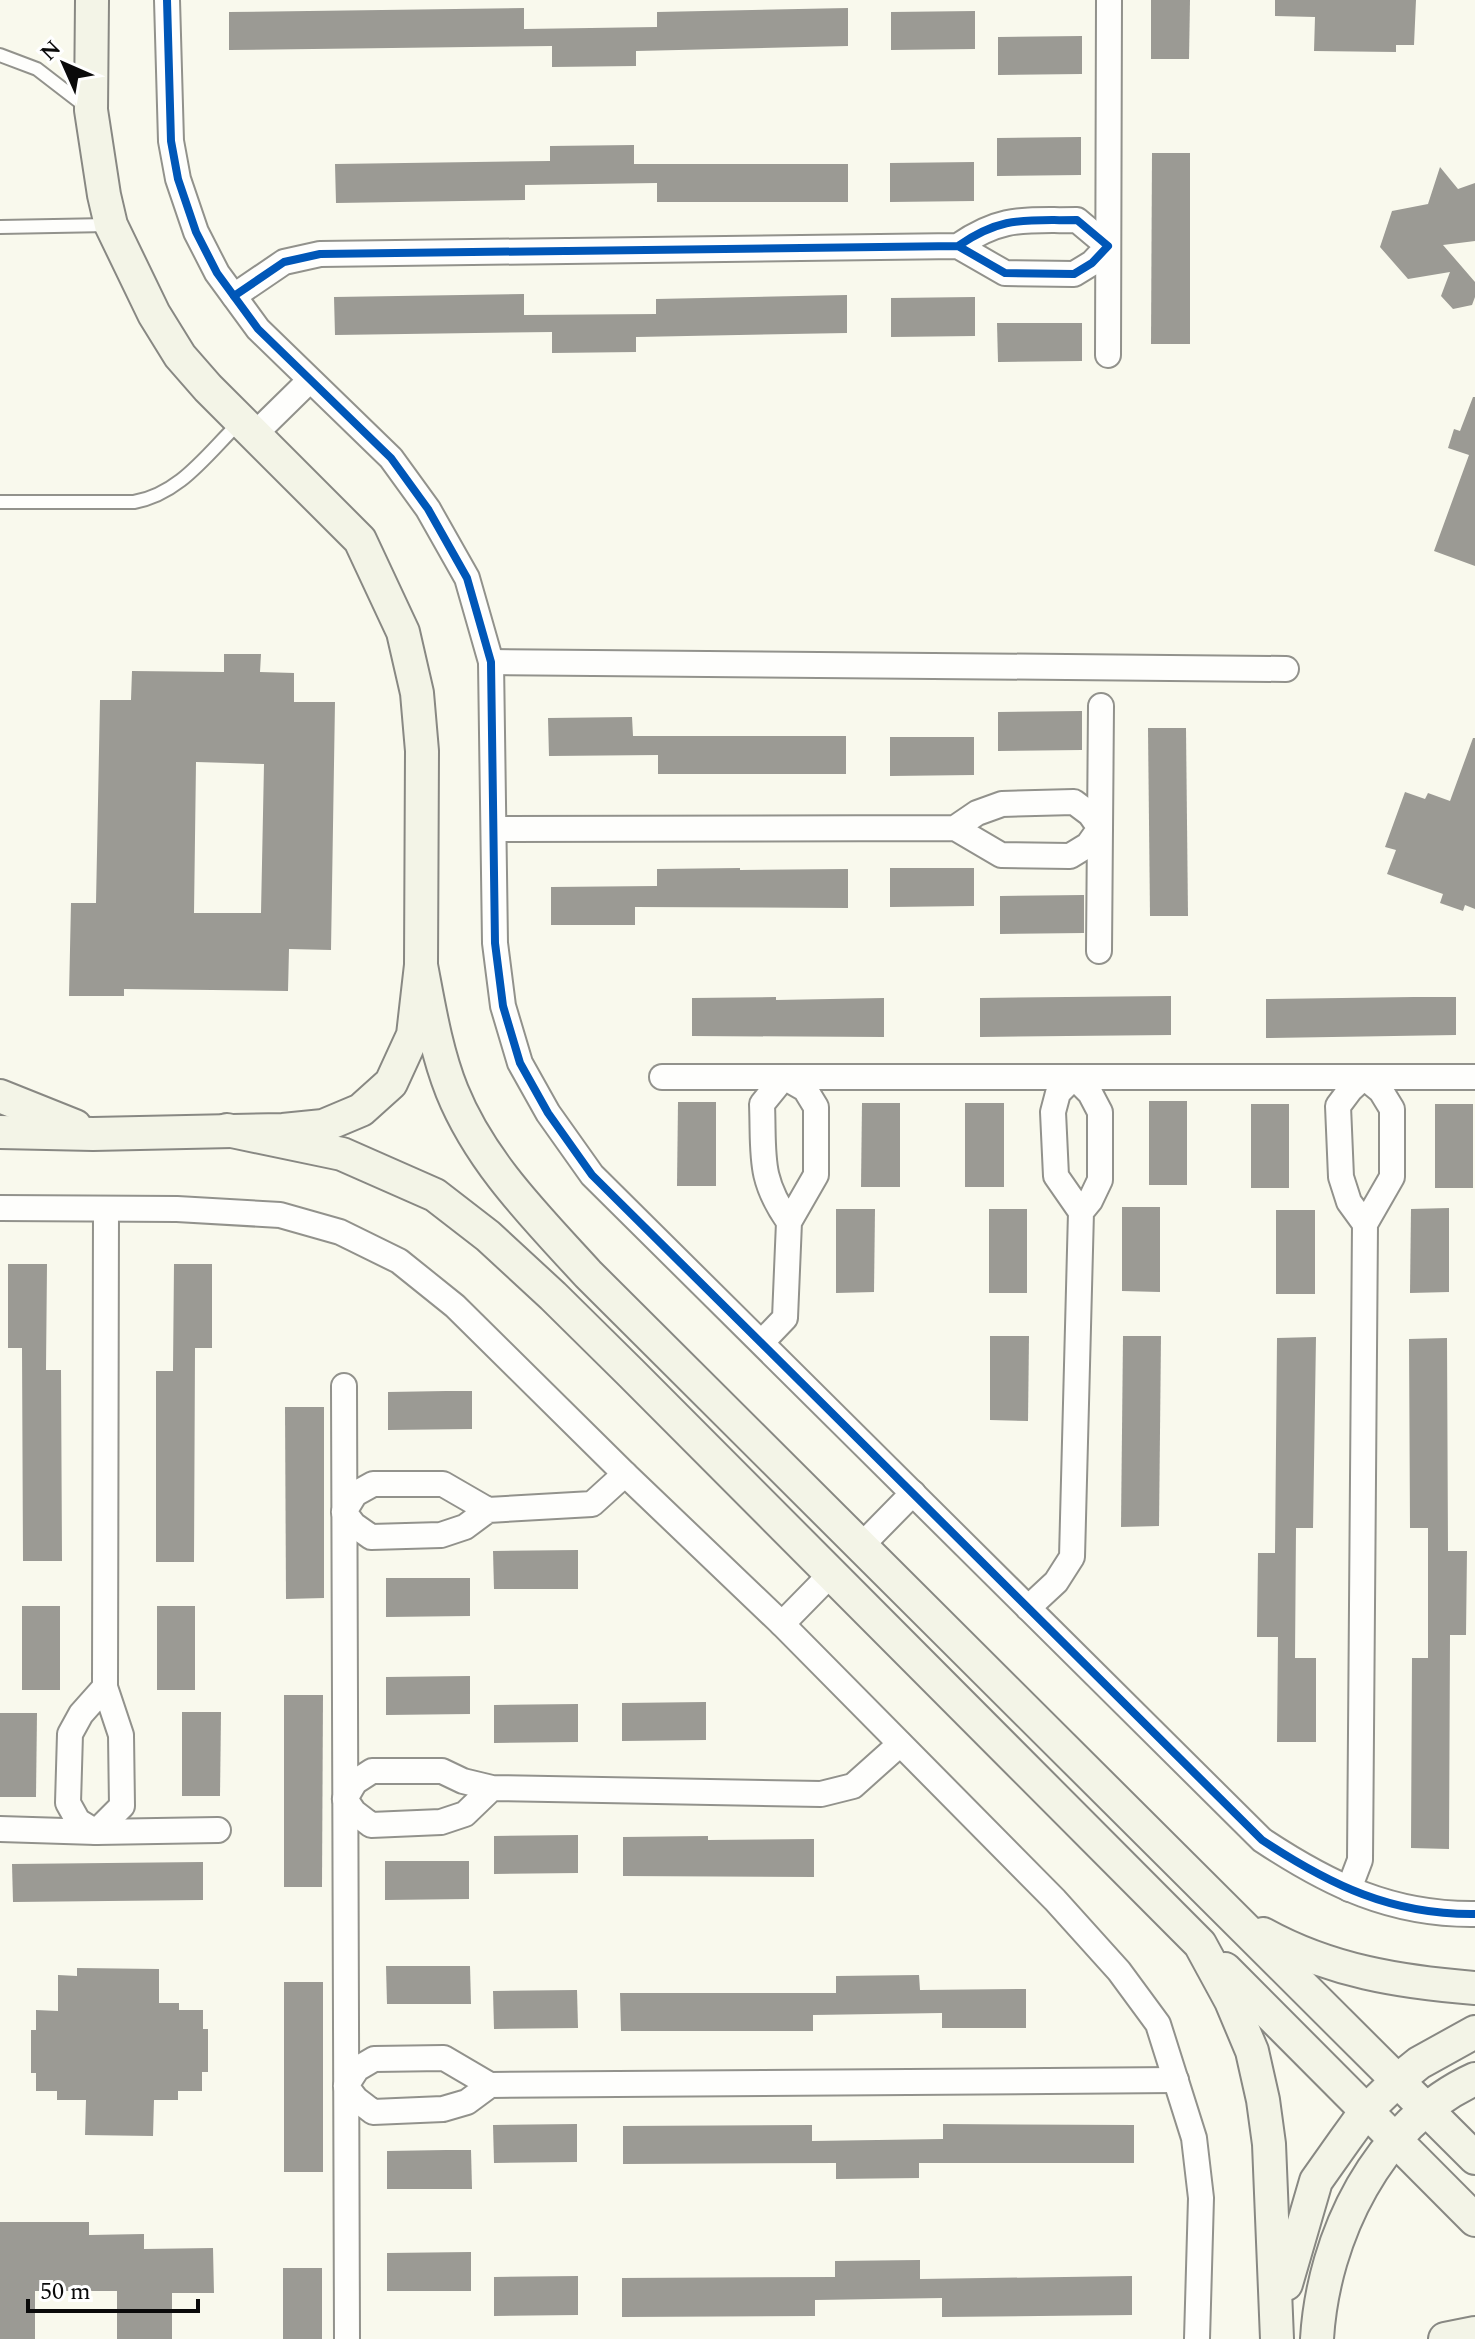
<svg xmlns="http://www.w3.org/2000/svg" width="1475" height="2339" viewBox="0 0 1475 2339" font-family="Spectral,serif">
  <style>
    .building { fill: #9b9a94; fill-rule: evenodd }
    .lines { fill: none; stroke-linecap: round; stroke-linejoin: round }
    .lane-casing { stroke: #92928c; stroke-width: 16 }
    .street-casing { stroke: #92928c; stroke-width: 28 }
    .secondary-casing { stroke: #888883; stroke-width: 36 }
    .lane { stroke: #fefefc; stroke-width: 12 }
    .street { stroke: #fefefc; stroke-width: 24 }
    .secondary { stroke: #f3f4e7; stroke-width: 32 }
    .cycleway-casing { stroke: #fff; stroke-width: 13 }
    .cycleway { stroke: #0057b8; stroke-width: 8 }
  </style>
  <rect width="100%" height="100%" fill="#f9f9ed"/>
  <g class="building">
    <path d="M1151,0H1190L1189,59H1151Z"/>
    <path d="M1275,0H1416L1414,45H1396V52L1314,51L1315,17L1275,16Z"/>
    <path d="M524,8V29L657,27V12L848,8V46L636,51V66L552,67V46L229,50V12Z"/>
    <path d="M975,11V49L891,50V12Z"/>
    <path d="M1082,36V74L998,75V37Z"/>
    <path d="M1081,137V175L997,176V138Z"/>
    <path d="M634,145V164H848V202H657V183L525,185V200L336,203L335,164L550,161V146Z"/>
    <path d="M1152,153H1190V344H1151Z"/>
    <path d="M974,162V201L890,202V163Z"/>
    <path d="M1440,167L1458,189L1475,183V241L1443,245L1475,282V297L1472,305L1453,309L1441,296L1450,272L1408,279L1380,247L1392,211L1428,204Z"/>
    <path d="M524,294V315L656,314V299L847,295V333L636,337V352L552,353V332L335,335L334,297Z"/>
    <path d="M975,297V336L891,337V298Z"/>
    <path d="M997,323H1082V361L998,362Z"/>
    <path d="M1473,397H1475V566L1434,551L1469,455L1448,448L1454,429L1460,431Z"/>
    <path d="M224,654H261L260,672L294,673V702H335L331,950L289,949L288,991L124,989V996H69L71,903H96L100,700H131L132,671L224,672ZM196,762L264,764L261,913H194Z"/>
    <path d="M1082,711V750L998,751V712Z"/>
    <path d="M632,717L633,736H846V774H658V755L549,756L548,718Z"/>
    <path d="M1148,728H1186L1188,916H1150Z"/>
    <path d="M890,737H974V775L890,776Z"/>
    <path d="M1473,738H1475V909L1465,905L1463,911L1440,903L1443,894L1387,874L1396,850L1385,847L1405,792L1425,799L1428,793L1450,801Z"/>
    <path d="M740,868V870L848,869V908L635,907V925H551V887L657,886V869Z"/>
    <path d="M890,868H974V906L890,907Z"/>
    <path d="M1084,895V933L1000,934V896Z"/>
    <path d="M1171,996V1035L980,1037V998Z"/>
    <path d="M776,997V1000L884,998V1037L692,1036V998Z"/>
    <path d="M1414,997H1456V1035L1266,1038V999Z"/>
    <rect x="1149" y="1101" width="38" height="84"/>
    <path d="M678,1102H716V1186H677Z"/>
    <path d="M862,1103H900V1187H861Z"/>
    <rect x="965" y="1103" width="39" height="84"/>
    <rect x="1251" y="1104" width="38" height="84"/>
    <rect x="1435" y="1104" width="38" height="84"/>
    <path d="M1122,1207H1160V1292L1122,1291Z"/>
    <path d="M1449,1208V1292L1410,1293L1411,1209Z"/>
    <path d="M836,1209H875L874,1292L836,1293Z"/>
    <rect x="989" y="1209" width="38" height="84"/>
    <rect x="1276" y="1210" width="39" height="84"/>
    <path d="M8,1264H47L46,1370H61L62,1561H23L22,1348H8Z"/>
    <path d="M174,1264H212V1348H195L194,1562H156V1371H173Z"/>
    <path d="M990,1336H1029L1028,1421L990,1420Z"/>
    <path d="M1123,1336H1161L1159,1526L1121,1527Z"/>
    <path d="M1316,1337L1313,1528H1296L1295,1658H1316V1742H1277L1278,1637H1257L1258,1553H1275L1277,1338Z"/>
    <path d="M1447,1338L1448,1551H1467L1466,1635H1450L1449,1849L1411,1848L1412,1658H1428V1528H1410L1409,1339Z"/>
    <path d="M446,1391H472V1429L388,1430V1392Z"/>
    <path d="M285,1407H324V1598L286,1599Z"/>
    <path d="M578,1550V1589H494L493,1551Z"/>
    <path d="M386,1578H470V1616L386,1617Z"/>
    <rect x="22" y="1606" width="38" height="84"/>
    <rect x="157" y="1606" width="38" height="84"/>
    <path d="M470,1676V1714L386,1715V1677Z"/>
    <path d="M284,1695H323L322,1887H284Z"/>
    <path d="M706,1702V1740L622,1741V1703Z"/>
    <path d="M578,1704V1742L494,1743V1705Z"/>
    <path d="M182,1712H221L220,1796H182Z"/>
    <path d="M0,1713H37L36,1797H0Z"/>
    <path d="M578,1835V1873L494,1874V1836Z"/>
    <path d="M708,1836V1840L814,1839V1877L623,1876V1837Z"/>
    <path d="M385,1861H469V1899L385,1900Z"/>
    <path d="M203,1862V1900L13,1902L12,1864Z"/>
    <path d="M386,1966H470L471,2004H387Z"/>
    <path d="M77,1968L159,1969V2003H179V2010H203V2029H208V2072H202V2091H178V2100H154L153,2136L85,2135L86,2100H57V2091H36V2073H31V2030H36V2010L58,2011V1975L77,1976Z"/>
    <path d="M919,1975L920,1990L1026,1989V2028H942V2013L813,2015V2031H621L620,1993H836V1976Z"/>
    <rect x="284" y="1982" width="39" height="190"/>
    <path d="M577,1990L578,2028L494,2029L493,1991Z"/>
    <path d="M577,2124V2162L494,2163L493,2125Z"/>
    <path d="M943,2124L1134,2125V2163H919V2178L836,2179V2163L623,2164V2126L812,2125V2141L943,2139Z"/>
    <path d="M446,2150H471L472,2189H387V2151Z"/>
    <path d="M0,2222H89V2235L144,2234V2249L213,2248L214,2293H172V2339H117V2291H35V2339H0Z"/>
    <path d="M471,2252V2291H387V2253Z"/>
    <path d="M920,2260V2279L1132,2276V2315L942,2317V2298L815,2300V2316L622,2317V2278L835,2277V2261Z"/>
    <rect x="283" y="2268" width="39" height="71"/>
    <path d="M578,2276V2315L494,2316V2277Z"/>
  </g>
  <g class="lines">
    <defs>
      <g id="lane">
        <path d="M0,55L37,69L85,106"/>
        <path d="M0,227L108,225"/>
        <path d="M0,502H134C180,494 207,454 239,423"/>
      </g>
      <g id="street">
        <path d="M167,0L171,141L178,179L196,232L217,273L258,329L391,458L428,509L467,578L491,662L495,943L503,1006L520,1063L548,1113L592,1175L1262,1840C1330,1885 1392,1915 1475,1914"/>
        <path d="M234,296L284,262L320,254L958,246L1005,273L1074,274L1092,263L1108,246L1077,220C1025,221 1003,215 958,246"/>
        <path d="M1108,355L1109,0"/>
        <path d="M255,434L309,381"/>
        <path d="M491,662L1286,669"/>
        <path d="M495,829L955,828L1001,855L1070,856L1088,845L1100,828L1090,814L1074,802L1002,804L977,813L955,828"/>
        <path d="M1099,951L1101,706"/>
        <path d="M662,1077H1475"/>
        <path d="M0,1208L177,1209L280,1215L340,1232L399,1261L455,1306L625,1474L782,1624L1055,1900L1119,1971L1158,2024L1194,2138L1201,2198L1197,2339"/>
        <path d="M762,1342L785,1318L789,1222L816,1175V1107L805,1089L784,1077L762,1104C764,1156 758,1178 789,1222"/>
        <path d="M344,1386L347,2339"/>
        <path d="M488,1510L443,1484H373L355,1494L344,1512L354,1525L371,1537L441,1535L465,1527L488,1510L592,1504L625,1474"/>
        <path d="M861,1546L913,1493"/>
        <path d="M1028,1608L1056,1582L1072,1557L1081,1212L1090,1201L1100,1180V1112L1090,1093L1074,1077L1058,1093L1053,1112L1056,1176L1081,1212"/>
        <path d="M782,1624L831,1574"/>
        <path d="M105,1687L81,1714L70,1734L68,1803L78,1821L96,1832L122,1806L121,1735L105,1687L106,1210"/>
        <path d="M492,1788L465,1814L441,1822L371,1825L354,1812L345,1799L355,1782L372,1771H442L463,1781L492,1788L821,1794L853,1786L900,1744"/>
        <path d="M0,1829L96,1832L218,1830"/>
        <path d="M1349,1889L1360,1860L1365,1224L1392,1177V1109L1381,1091L1364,1077L1350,1090L1338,1106L1341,1177L1349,1202L1365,1224"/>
        <path d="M490,2085L467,2102L443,2109L373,2112L356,2099L346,2086L357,2069L374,2059L444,2058L490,2085L1176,2080"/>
      </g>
      <g id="secondary">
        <path d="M421,965C429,1007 436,1051 452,1091C481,1163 537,1218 588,1274L1475,2158"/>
        <path d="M0,1096L75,1126"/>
        <path d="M227,1130L342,1154L435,1195L488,1236L553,1296L631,1373L1200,1944L1231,2001L1252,2051L1263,2100L1269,2144L1277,2339"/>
        <path d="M0,1132L93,1134L283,1130L323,1126L361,1110L391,1083L413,1035L421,965L422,751L417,693L403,632L360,540L208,388L180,356L154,314L111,225L104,195L91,110L92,0"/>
        <path d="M1263,1934C1330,1971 1400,1982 1475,1988"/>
        <path d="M1225,1969L1475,2220"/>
        <path d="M1286,2284L1316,2181L1345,2140L1366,2111L1398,2080L1419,2063L1475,2032"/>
        <path d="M1317,2339C1323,2237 1378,2123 1475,2079"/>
        <path d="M1445,2339L1475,2333"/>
      </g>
    </defs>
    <use href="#lane" class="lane-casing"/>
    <use href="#street" class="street-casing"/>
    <use href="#secondary" class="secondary-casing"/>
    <use href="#lane" class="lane"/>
    <use href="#street" class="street"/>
    <use href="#secondary" class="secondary"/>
    <defs>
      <g id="cycleway">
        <path d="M167,0L171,141L178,179L196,232L217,273L258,329L391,458L428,509L467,578L491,662L495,943L503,1006L520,1063L548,1113L592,1175L1262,1840C1330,1885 1392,1915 1475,1914"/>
        <path d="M234,296L284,262L320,254L958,246L1005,273L1074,274L1092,263L1108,246L1077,220C1025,221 1003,215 958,246"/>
      </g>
    </defs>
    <use href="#cycleway" class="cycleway-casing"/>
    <use href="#cycleway" class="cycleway"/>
  </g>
  <g transform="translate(64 64) rotate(315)" stroke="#ffffff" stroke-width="6" paint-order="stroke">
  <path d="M0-6L14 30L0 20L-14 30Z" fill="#0a0a0a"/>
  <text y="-12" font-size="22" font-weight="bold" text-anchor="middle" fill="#0a0a0a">N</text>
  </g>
  <path d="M28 2299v12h170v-12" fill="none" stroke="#0a0a0a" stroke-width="4"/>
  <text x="40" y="2299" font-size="24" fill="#0a0a0a" stroke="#ffffff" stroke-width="6" paint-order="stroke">50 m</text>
</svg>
